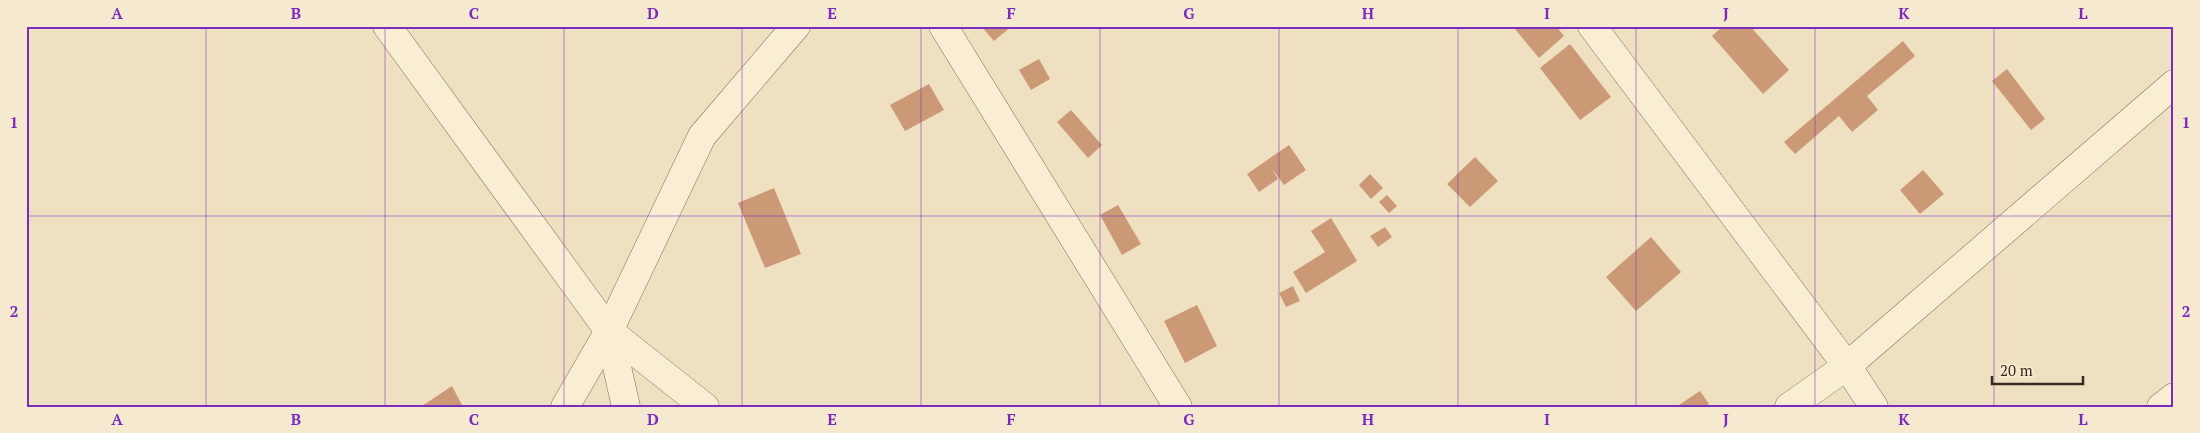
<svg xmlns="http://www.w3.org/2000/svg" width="2200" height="433" viewBox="0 0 2200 433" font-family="'PT Serif',serif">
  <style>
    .building { fill: #cc9976 }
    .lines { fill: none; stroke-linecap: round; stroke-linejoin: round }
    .minor-casing { stroke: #877158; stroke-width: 29 }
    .minor { stroke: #f9edd4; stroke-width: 28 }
    .grid { fill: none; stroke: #7b2cbf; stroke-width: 1; stroke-opacity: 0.55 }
    .neatline { fill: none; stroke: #7b2cbf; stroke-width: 2 }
    .grid-label { font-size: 16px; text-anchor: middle; font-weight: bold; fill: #7b2cbf }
  </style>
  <rect width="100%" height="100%" fill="#eee0c1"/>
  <g class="building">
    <path d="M981,26H1012L994,41Z"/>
    <path d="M1519,26H1556L1564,36L1539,58L1515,29Z"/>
    <path d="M1723,26H1750L1789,70L1763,94L1712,36Z"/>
    <path d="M1903,41L1915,56L1867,96L1878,110L1852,132L1839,116L1795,154L1784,142Z"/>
    <path d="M1570,44L1611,97L1580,120L1540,68Z"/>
    <path d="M1039,59L1050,79L1031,90L1019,70Z"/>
    <path d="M2007,69L2045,119L2031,130L1992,81Z"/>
    <path d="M929,84L944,110L905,131L890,105Z"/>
    <path d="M1071,110L1102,145L1088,158L1057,122Z"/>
    <path d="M1289,145L1306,170L1284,185L1272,169L1278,179L1259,192L1247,174Z"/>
    <path d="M1475,157L1498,181L1470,207L1447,184Z"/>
    <path d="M1923,170L1944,194L1920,214L1900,190Z"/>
    <path d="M1370,174L1383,188L1371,199L1359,185Z"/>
    <path d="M774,188L801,254L765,268L738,203Z"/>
    <path d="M1387,195L1397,206L1389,213L1379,202Z"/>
    <path d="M1118,205L1141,244L1122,255L1100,215Z"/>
    <path d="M1331,218L1357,261L1306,293L1293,272L1325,252L1311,231Z"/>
    <path d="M1385,227L1392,237L1378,247L1370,236Z"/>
    <path d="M1651,237L1681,272L1636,311L1606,277Z"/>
    <path d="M1293,286L1300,301L1286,307L1279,293Z"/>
    <path d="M1197,305L1217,346L1185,363L1164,321Z"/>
    <path d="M452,386L463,407H423L422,406Z"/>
    <path d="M1700,391L1709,404L1705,407H1676Z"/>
  </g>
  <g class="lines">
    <defs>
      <g id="minor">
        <path d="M387,26L609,331L705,407"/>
        <path d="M943,26L1178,407"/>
        <path d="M1592,26L1847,366L1874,407"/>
        <path d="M609,331L626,407"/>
        <path d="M565,407L609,331L702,136L796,26"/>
        <path d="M1789,407L1847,366L2174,84"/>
        <path d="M2161,407L2174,397"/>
      </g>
    </defs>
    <use href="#minor" class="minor-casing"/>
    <use href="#minor" class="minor"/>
  </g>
  <path class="grid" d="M206,26V407M385,26V407M564,26V407M742,26V407M921,26V407M1100,26V407M1279,26V407M1458,26V407M1636,26V407M1815,26V407M1994,26V407M26,216H2174"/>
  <rect width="2200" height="433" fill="none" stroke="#f5ead0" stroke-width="55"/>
  <path d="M1992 376v8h91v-8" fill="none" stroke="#37291d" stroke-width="2.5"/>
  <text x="2000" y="376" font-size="15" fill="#37291d" stroke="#f5ead0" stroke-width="4" paint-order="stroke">20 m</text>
  <rect x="28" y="28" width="2144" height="378" class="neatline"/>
  <g class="grid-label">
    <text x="117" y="19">A</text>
    <text x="296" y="19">B</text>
    <text x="474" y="19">C</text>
    <text x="653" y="19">D</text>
    <text x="832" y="19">E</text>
    <text x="1011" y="19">F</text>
    <text x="1189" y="19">G</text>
    <text x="1368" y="19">H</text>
    <text x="1547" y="19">I</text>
    <text x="1726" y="19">J</text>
    <text x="1904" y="19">K</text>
    <text x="2083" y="19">L</text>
    <text x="14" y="128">1</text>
    <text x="2186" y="128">1</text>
    <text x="14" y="317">2</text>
    <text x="2186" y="317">2</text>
    <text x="117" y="425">A</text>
    <text x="296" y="425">B</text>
    <text x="474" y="425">C</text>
    <text x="653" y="425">D</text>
    <text x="832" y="425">E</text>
    <text x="1011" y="425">F</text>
    <text x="1189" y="425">G</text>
    <text x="1368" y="425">H</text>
    <text x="1547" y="425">I</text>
    <text x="1726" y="425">J</text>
    <text x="1904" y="425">K</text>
    <text x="2083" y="425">L</text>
  </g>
</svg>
